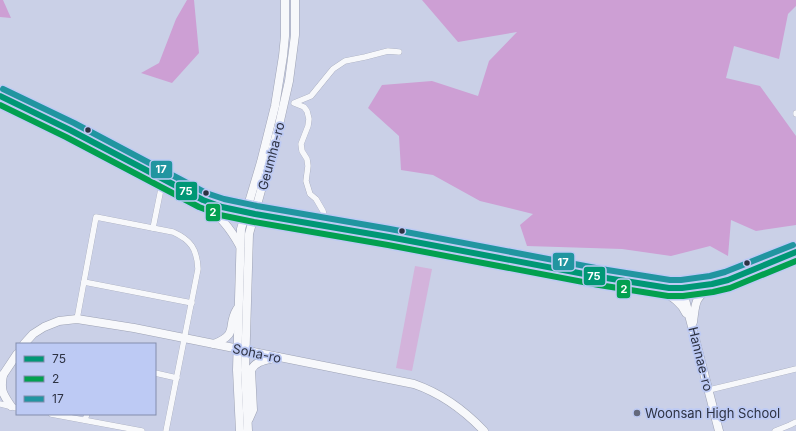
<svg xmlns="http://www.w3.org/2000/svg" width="796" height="431" viewBox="0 0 796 431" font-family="Inter,sans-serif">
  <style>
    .green { fill: #d3b3db }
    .forest { fill: #cd9fd4 }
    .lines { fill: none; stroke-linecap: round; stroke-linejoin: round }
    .street-casing { stroke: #9da2b4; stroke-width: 6 }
    .secondary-casing { stroke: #9da2b4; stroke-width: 9 }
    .street { stroke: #f7f8fb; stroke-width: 5.5 }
    .secondary { stroke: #f7f8fb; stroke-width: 8 }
    .bus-1-casing { stroke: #bdcaf4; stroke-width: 9 }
    .bus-2-casing { stroke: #bdcaf4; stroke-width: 9 }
    .bus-3-casing { stroke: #bdcaf4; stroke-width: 9 }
    .bus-1 { stroke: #009775; stroke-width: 6 }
    .bus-2 { stroke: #02a050; stroke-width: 6 }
    .bus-3 { stroke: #2195a0; stroke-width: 6 }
    .bus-dot { fill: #2d3243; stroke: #bdcaf4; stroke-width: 1.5 }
    .poi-dot { fill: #64697c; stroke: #bdcaf4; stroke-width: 1.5 }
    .labels { text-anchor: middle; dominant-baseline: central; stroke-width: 3.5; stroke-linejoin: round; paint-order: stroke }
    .street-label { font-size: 13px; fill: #2d3243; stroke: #bdcaf4 }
    .poi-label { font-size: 13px; fill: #2d3243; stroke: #bdcaf4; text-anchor: start }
    .line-badge { stroke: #bdcaf4; stroke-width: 1.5 }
    .badge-label { font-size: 11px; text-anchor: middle; font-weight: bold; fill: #fff }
  </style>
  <rect width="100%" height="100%" fill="#cad0e7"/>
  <path class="green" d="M415,266L432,269L412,371L396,368Z"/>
  <g class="forest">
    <path d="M0,0H3L11,18L0,17Z"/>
    <path d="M187,0H194L199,53L172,83L141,73L159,63L176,19Z"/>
    <path d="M422,0H796V6L788,14L779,59L734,46L726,78L760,86L796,136V225L756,231L731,220L728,256L710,246L671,256L622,249L527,246L520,225L533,214L480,201L433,175L401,170L399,136L368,108L382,85L432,81L478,96L489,61L517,32L458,42Z"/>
  </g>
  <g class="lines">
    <defs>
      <g id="street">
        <path d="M796,113V114"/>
        <path d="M327,226L323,211L316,199L310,194L306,181L308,166L307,159L302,151L301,144L308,126L309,119L307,111L304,107L294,103L311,96L333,69L345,61L365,57L388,51L399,52"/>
        <path d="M153,228L163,179"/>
        <path d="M84,282L192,303"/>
        <path d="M77,319L96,217L173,232C191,240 197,249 198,269L166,431"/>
        <path d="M155,373L177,378"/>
        <path d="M709,390L796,369"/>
        <path d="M0,404L17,408"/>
        <path d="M51,414L142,431"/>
        <path d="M85,420L87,414"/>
        <path d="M775,431L790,425L796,422"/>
      </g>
      <g id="secondary">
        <path d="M0,96L70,130L203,200L222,207L255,214L389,237L600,277L669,288H682L712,284L728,280L796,252"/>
        <path d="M203,202C220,217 229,226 240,246"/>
        <path d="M682,288L719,431"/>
        <path d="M658,289C670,296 680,300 686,313"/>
        <path d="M693,322C696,300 694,300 712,285"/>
        <path d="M24,344L33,334L44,327L59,321L77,319L134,328L414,384C440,393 465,411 484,431"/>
        <path d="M214,344C240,333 226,327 237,309"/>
        <path d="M3,375C0,391 3,394 11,406"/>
        <path d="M1,378L17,354"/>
        <path d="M249,419L253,410L251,370C256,360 268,360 278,357"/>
        <path d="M240,431L237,370L241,229L261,162L275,106L283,56L285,36V0"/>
        <path d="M248,431L245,370L249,234L279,125L289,81L295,35V0"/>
      </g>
    </defs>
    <use href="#street" class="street-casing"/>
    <use href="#secondary" class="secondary-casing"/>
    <use href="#street" class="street"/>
    <use href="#secondary" class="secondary"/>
    <defs>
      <path id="bus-1" d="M0,96L70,130L203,200L222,207L255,214L389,237L600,277L669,288H682L712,284L728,280L796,252"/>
      <path id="bus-2" d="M0,105L66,137L199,207L220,215L254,222L388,245L599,285L668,296H683L713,292L730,288L796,261"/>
      <path id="bus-3" d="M3,89L74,123L206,193L224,199L257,206L390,229L601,269L670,280H681L710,276L725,272L793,245"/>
    </defs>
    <use href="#bus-1" class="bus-1-casing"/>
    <use href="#bus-2" class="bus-2-casing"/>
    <use href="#bus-3" class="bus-3-casing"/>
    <use href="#bus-1" class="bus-1"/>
    <use href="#bus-2" class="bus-2"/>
    <use href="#bus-3" class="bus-3"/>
  </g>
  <g class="bus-dot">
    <circle cx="88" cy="130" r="3.5"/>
    <circle cx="206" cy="193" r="3.5"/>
    <circle cx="402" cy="231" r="3.5"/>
    <circle cx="747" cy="263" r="3.5"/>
  </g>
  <circle class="poi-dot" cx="637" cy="413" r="4"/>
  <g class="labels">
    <g class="street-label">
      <text transform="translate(271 156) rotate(-75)">Geumha-ro</text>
      <text transform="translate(257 353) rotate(12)">Soha-ro</text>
      <text transform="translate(701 359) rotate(76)">Hannae-ro</text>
    </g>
    <g class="poi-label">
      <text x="645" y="413">Woonsan High School</text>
    </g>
  </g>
  <g class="line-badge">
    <rect x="150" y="160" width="23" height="19" rx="4" fill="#2195a0"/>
    <rect x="175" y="181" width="23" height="20" rx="4" fill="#009775"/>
    <rect x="205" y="203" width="16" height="19" rx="4" fill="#02a050"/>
    <rect x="552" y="252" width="23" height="19" rx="4" fill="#2195a0"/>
    <rect x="583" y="266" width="23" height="20" rx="4" fill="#009775"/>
    <rect x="616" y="279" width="15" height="20" rx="4" fill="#02a050"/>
  </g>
  <g class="badge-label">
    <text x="161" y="173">17</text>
    <text x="186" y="195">75</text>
    <text x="213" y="216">2</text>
    <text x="563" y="266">17</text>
    <text x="594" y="280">75</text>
    <text x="624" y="293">2</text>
  </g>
  <rect x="16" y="343" width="140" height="72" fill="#bdcaf4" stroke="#838dad"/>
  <rect x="24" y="356" width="20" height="6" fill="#009775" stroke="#838dad"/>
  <text x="52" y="363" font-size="12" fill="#2d3243">75</text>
  <rect x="24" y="376" width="20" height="6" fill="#02a050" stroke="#838dad"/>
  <text x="52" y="383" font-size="12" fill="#2d3243">2</text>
  <rect x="24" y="396" width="20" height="6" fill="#2195a0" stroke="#838dad"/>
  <text x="52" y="403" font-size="12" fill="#2d3243">17</text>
</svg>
